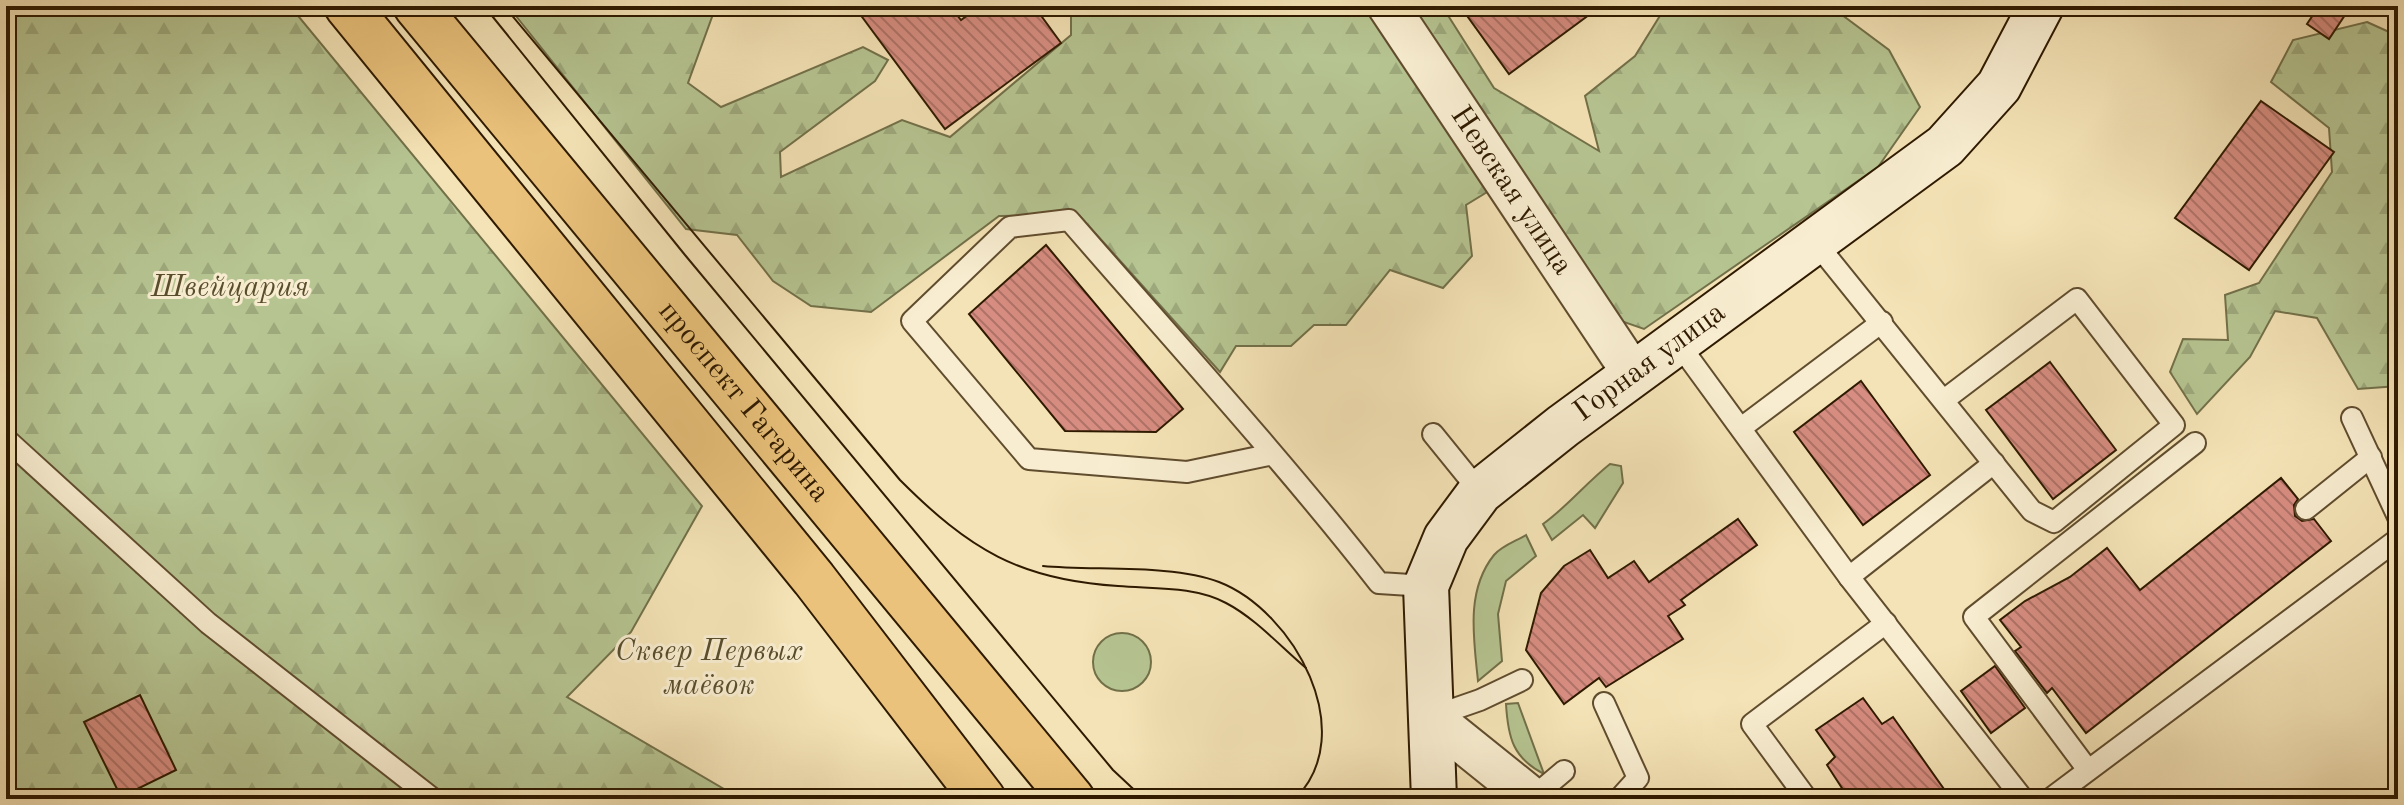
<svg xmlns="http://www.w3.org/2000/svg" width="2404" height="805" viewBox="0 0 2404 805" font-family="'Old Standard TT',serif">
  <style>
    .green { fill: #b6c592; stroke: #727049; stroke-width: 2 }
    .forest { fill: url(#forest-firs); stroke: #727049; stroke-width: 2 }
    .building { fill: url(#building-back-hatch); stroke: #2f1a00; stroke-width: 2 }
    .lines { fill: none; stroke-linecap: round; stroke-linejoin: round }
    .service-casing { stroke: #604c2e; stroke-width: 24 }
    .minor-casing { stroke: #604c2e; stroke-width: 44 }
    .secondary-casing { stroke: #2f1a00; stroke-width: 48 }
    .primary-casing { stroke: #2f1a00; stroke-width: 48 }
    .service { stroke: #f8edd0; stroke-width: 20 }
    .minor { stroke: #f8edd0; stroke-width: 40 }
    .secondary { stroke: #f8edd0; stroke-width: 44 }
    .primary { stroke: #eac27b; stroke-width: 44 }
    .tram { stroke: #2f1a00; stroke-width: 2 }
    .labels { text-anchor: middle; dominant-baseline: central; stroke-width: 6; stroke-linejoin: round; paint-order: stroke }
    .street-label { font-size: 30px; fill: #2f1a00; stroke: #f8edd0 }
    .park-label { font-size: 30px; font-style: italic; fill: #584d2c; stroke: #f8edd0 }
  </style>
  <defs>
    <pattern id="forest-firs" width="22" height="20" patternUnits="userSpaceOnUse" patternTransform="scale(2)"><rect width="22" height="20" fill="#b6c592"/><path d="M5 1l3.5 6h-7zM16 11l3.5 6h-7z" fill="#9da97c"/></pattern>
    <pattern id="building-back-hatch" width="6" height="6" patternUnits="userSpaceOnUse" patternTransform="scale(2)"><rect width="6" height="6" fill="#d78d81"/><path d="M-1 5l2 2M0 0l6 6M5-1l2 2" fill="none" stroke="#af7267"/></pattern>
  </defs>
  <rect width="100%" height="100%" fill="#f4e3b6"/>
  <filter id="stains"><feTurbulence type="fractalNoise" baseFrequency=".0025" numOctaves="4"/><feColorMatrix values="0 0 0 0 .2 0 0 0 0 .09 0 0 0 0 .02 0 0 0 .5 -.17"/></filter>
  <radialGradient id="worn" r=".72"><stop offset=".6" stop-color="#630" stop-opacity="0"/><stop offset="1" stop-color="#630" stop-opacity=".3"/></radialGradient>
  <g class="green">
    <path d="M1610,464L1621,466L1623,483L1595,528L1583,515L1552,540L1543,524C1568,506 1586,483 1610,464Z"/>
    <path d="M1526,535L1536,556L1506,581L1498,614L1502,661L1478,681C1474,640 1465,591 1494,555C1501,546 1516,541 1526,535Z"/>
    <circle cx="1122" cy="662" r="29"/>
    <path d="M1518,703L1544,774C1513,758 1508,738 1506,704Z"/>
  </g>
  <g class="forest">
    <path d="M6,6H290L702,506L631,632L567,697L741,799H6Z"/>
    <path d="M508,6H716L688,83L721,107L863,47L888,60L875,81L780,152L781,177L902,120L950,137L1071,35V6H1442L1494,88L1599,151L1585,96L1635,56L1666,6H1830L1889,50L1920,107L1878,167L1644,329L1621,321L1520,172L1466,205L1472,256L1443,288L1390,270L1346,325H1314L1291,346H1236L1220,372L1079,215L999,216L871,312L811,306L773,281L737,235L686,229Z"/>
    <path d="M2367,22L2398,36V386L2358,389L2317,318L2275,311L2250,357L2197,414L2170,372L2183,339L2228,340L2225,295L2259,283L2332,172L2329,128L2271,82L2293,40Z"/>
  </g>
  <g class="building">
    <path d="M854,6H950L961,20L980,6H1034L1061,43L945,129Z"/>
    <path d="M1460,6H1601L1509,74Z"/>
    <path d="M2319,6H2351L2329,39L2307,24Z"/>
    <path d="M2261,101L2334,152L2249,270L2175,218Z"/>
    <path d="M1046,245L1183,409L1156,432L1065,431L969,314Z"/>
    <path d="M2050,362L2116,450L2053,499L1986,410Z"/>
    <path d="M1861,381L1930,475L1863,525L1794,432Z"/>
    <path d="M2281,478L2298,499L2294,505L2295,516L2302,521L2314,519L2331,541L2086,733L2052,688L2047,693L2015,651L2021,647L2000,620L2025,601L2070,577L2107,548L2140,590Z"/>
    <path d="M1738,519L1757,545L1681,600L1685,605L1668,616L1683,639L1606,687L1599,678L1564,704L1526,650L1541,593L1564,566L1590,550L1608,578L1634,561L1649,582Z"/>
    <path d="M1995,666L2025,708L1991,733L1961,691Z"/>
    <path d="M140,695L176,770L121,797L84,722Z"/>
    <path d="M1863,698L1882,724L1893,717L1951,799H1849L1827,765L1835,757L1816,730Z"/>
  </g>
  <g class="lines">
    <defs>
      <g id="service">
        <path d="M1816,243L2032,511L2054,522L2174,425L2077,299L1944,400"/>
        <path d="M1678,343L1849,577L2023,799"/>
        <path d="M2352,418L2398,517"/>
        <path d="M1741,428L1882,322"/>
        <path d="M1433,434L1480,492"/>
        <path d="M6,439L208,623L433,799"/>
        <path d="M1273,454L1187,472L1029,459L912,321L1010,227L1069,220C1173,340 1281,458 1379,583L1426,586"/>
        <path d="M2306,509L2371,457"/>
        <path d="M1849,577L1994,463"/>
        <path d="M1604,703L1638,778L1619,799"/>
        <path d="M1431,717L1480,700L1522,680"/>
        <path d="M2088,770L1974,617L2195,443"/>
        <path d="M1532,798L1564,771"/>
        <path d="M1807,799L1752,724L1886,623"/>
        <path d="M2050,799L2398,539"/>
      </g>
      <g id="minor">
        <path id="s1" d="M1388,6L1634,375"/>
        <path d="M1431,717L1533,799"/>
      </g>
      <g id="secondary">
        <path id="s2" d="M1434,799L1426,586L1446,538L1480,492L1563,426L1945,146L1999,86L2041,6"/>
      </g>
      <g id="primary">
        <path d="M347,6L814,579L983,799"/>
        <path id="s3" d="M416,6L1072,799"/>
      </g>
    </defs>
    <use href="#service" class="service-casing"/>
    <use href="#minor" class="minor-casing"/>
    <use href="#secondary" class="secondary-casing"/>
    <use href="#primary" class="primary-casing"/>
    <use href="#service" class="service"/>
    <use href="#minor" class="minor"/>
    <use href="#secondary" class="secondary"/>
    <use href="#primary" class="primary"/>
    <g class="tram">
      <path d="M484,6L685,255L1113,770L1144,799"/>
      <path d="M504,6L900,480C969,549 1019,580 1118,586C1154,589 1194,586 1226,603C1255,618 1281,647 1306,668"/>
      <path d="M1043,566C1094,571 1173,564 1219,582C1294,611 1361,733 1295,799"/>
    </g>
  </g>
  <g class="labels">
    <g class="street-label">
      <text stroke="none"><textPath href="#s1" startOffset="222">Невская улица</textPath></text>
      <text stroke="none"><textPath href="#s2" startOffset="536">Горная улица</textPath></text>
      <text stroke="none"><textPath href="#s3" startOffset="514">проспект Гагарина</textPath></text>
    </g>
    <g class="park-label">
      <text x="230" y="288">Швейцария</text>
      <text x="709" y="652">Сквер Первых<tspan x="709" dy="34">маёвок</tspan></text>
    </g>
  </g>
  <rect width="2404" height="805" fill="none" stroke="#f4e3b6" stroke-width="32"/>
  <rect x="8" y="8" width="2388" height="789" fill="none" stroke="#2f1a00" stroke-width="4"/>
  <rect x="16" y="16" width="2372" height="773" fill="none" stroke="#2f1a00" stroke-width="2"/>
  <rect width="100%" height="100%" filter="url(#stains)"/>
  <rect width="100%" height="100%" fill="url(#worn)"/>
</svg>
